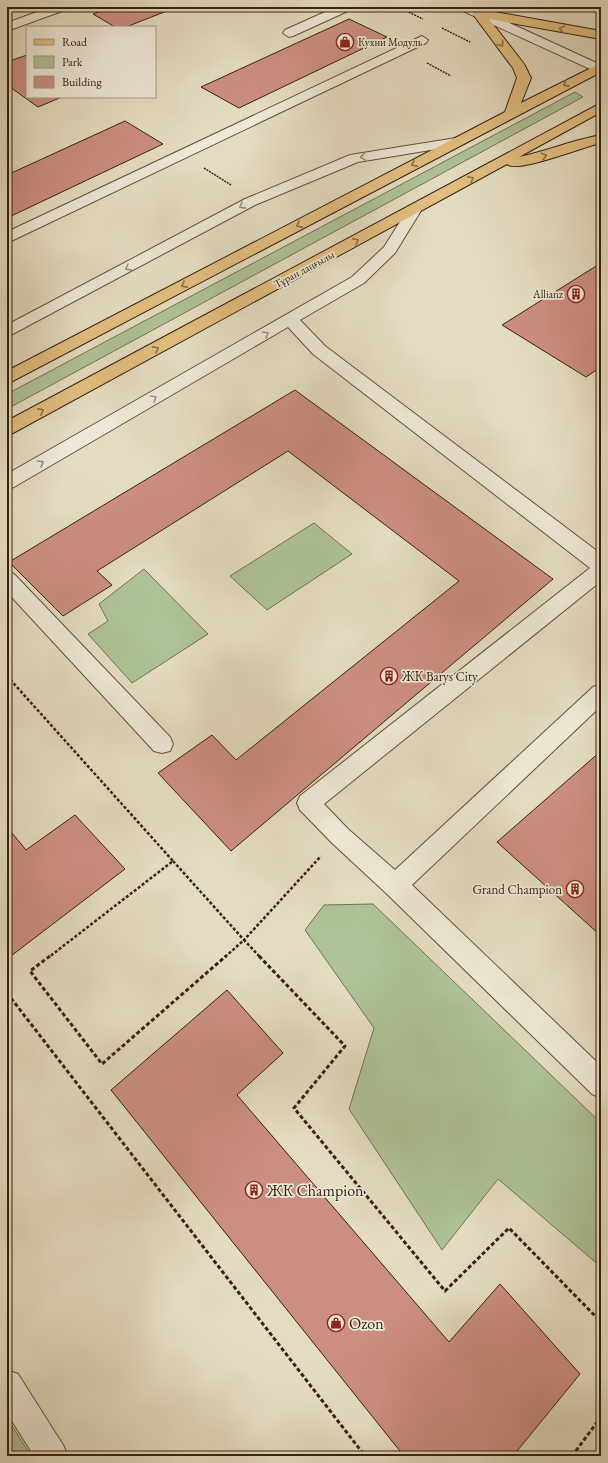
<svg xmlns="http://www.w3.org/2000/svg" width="608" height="1463" viewBox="0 0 608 1463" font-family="'EB Garamond',serif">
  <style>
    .green { fill: #aec297; stroke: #727252 }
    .building { fill: #cc8e81; stroke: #36210d }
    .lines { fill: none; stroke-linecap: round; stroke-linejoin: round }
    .minor-casing { stroke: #62503a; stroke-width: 2 }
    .major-casing { stroke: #36210d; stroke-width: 2 }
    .path-far2 { stroke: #36210d; stroke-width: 1.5; stroke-dasharray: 2 1; stroke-linecap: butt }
    .path-far1 { stroke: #36210d; stroke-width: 2.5; stroke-dasharray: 3 2; stroke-linecap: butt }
    .path { stroke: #36210d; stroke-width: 3; stroke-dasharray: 4 2.5; stroke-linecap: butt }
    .minor { fill: #ede8d7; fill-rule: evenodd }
    .major { fill: #e2be80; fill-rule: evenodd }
    .oneway { stroke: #8c7046 }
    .oneway2 { stroke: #9b8e7c }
    .labels { text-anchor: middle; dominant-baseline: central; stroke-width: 3.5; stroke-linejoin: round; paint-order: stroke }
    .far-poi-label { font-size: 11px; fill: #36210d; stroke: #ede8d7; text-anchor: start }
    .far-street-label { font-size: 11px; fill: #36210d; stroke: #ede8d7 }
    .poi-label { font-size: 13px; fill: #36210d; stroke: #ede8d7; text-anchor: start }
    .near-poi-label { font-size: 16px; fill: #36210d; stroke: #ede8d7; text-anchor: start }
  </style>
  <rect width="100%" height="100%" fill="#e4dcc1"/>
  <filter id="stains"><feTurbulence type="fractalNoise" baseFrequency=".005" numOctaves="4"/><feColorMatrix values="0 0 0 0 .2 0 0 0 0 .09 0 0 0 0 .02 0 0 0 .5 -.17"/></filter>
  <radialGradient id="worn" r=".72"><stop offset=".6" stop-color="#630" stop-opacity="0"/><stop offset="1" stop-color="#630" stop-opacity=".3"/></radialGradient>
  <g class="green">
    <path d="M575,92L583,97L7,409V394Z"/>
    <path d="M314,523L352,554L267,610L230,576Z"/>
    <path d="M144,569L208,634L132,683L88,634L108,621L99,604Z"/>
    <path d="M373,904L601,1123V1267L498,1179L442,1250L349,1109L374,1028L305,930L324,905Z"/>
    <path d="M7,1418L31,1456H7Z"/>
  </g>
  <g class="building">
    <path d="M112,7H177L126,27H115L93,14Z"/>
    <path d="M349,19L387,37L239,108L201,87Z"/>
    <path d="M27,55V97H62L38,107L7,85V62Z"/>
    <path d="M125,121L163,144L7,218V175Z"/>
    <path d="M601,263V367L586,377L502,325Z"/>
    <path d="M295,390L553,579L231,851L158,773L212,735L236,760L459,581L288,451L97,571L112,585L63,616L9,562Z"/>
    <path d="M601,751V936L497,842Z"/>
    <path d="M75,815L125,869L7,959V827L26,850Z"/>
    <path d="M227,990L283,1053L237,1095L449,1342L500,1284L580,1374L513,1456H404L111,1090Z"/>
  </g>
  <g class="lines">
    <defs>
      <g id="minor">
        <path d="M50,7H67L65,10L7,31V23Z"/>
        <path d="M336,7H352L350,10L293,36L289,37L283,33L285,30Z"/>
        <path d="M459,7H475L601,65V74L461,10Z"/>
        <path d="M422,36L428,40L426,43L7,243V232Z"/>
        <path d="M456,138L461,139L463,142L461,145L358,162L255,205L7,337V325L245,199L350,155Z"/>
        <path d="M415,205L420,206L422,209L395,253L364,283L300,320L325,346L601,554V581L324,804L348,829L395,870L593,687L601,684V706L412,885L601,1066V1098L592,1094L386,893L332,843L300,810L297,803L300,796L590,568L313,354L288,327L14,487L7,489V474L352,277L384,247L410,206Z"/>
        <path d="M7,571L14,574L170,737L173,744L170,751L162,753L154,751L7,592Z"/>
        <path d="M7,1370L18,1374L63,1445L68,1456H34L7,1413Z"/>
      </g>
      <g id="major">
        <path d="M478,9L601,31V39L489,19L524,64L531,78L521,103L601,63V72L7,384V371L505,112L517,78L513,68L472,13Z"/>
        <path d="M601,103V112L519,157C547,151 573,140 601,135V143C585,146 516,174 507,164L13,433L7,435V421Z"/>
      </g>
    </defs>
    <use href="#minor" class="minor-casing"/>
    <use href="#major" class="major-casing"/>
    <g class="path-far2">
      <path d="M398,7L423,19"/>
      <path d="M442,28L470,42"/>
      <path d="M427,63L451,76"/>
      <path d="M204,168L231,185"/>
    </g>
    <g class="path-far1">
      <path d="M7,676L173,861L49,957"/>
      <path d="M173,861L244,940L321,856"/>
      <path d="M225,957L244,940L260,957"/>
    </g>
    <g class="path">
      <path d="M50,956L30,971L102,1064L226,956"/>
      <path d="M259,956L345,1046L294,1108L445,1291L509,1228L601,1322"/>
      <path d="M7,993L365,1456"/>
      <path d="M572,1456L601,1417"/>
    </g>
    <use href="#minor" class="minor"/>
    <use href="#major" class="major"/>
  </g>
  <defs><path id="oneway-chevron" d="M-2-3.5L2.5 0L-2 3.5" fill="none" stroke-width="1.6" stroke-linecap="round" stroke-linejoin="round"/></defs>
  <g class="oneway">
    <use href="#oneway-chevron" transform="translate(562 29) rotate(-169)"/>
    <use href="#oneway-chevron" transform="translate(501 44) rotate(53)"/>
    <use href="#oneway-chevron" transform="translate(566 84) rotate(153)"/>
    <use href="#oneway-chevron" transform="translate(544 156) rotate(-15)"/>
    <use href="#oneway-chevron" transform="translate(414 164) rotate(152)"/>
    <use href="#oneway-chevron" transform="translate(471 179) rotate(-29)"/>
    <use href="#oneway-chevron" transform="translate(299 225) rotate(152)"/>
    <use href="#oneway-chevron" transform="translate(356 241) rotate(-28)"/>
    <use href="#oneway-chevron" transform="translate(184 285) rotate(152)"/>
    <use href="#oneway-chevron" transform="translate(156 349) rotate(-28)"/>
    <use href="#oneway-chevron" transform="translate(41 411) rotate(-28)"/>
  </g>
  <g class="oneway2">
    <use href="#oneway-chevron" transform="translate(363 157) rotate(171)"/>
    <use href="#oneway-chevron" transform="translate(242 206) rotate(151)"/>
    <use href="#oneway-chevron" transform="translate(128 268) rotate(151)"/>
    <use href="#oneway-chevron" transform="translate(266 334) rotate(-30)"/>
    <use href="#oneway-chevron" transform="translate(154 398) rotate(-30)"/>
    <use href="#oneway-chevron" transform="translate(41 463) rotate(-30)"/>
  </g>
  <defs>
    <symbol id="shop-ring" viewBox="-11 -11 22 22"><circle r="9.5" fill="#ede8d7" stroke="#8f2418" stroke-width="1.5"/><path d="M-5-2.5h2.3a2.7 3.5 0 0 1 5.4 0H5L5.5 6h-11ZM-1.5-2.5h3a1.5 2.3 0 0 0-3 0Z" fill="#8f2418"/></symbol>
    <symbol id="building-ring" viewBox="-11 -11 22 22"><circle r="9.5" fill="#ede8d7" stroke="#8f2418" stroke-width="1.5"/><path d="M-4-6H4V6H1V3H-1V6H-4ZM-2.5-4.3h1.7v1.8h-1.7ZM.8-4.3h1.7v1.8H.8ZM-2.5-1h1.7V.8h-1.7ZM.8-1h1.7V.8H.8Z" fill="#8f2418"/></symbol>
  </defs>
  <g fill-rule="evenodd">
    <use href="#shop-ring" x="335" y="32" width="20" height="20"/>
    <use href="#building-ring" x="566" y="284" width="20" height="20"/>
    <use href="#building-ring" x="379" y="666" width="20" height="20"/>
    <use href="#building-ring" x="565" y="879" width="20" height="20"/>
    <use href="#building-ring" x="244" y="1180" width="20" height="20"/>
    <use href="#shop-ring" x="326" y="1313" width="20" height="20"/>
  </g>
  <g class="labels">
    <g class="far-poi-label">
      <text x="358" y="42">Кухни Модуль</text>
      <text x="563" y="294" text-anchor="end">Allianz</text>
    </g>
    <g class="far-street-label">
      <text transform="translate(304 269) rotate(-28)">Тұран даңғылы</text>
    </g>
    <g class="poi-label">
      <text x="402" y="676">ЖК Barys City</text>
      <text x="562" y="889" text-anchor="end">Grand Champion</text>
    </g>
    <g class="near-poi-label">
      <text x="267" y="1190">ЖК Champion</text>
      <text x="349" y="1323">Ozon</text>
    </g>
  </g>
  <rect width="608" height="1463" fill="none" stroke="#e4dcc1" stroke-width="24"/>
  <rect x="8" y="8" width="592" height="1447" fill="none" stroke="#36210d" stroke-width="2"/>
  <rect x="12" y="12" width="584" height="1439" fill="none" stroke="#36210d"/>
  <rect x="26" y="26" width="130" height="72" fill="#ede8d7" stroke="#a49886"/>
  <rect x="34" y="39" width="20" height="6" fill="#e2be80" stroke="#a49886"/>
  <text x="62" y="46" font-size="12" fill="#36210d">Road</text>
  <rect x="34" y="56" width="20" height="12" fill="#aec297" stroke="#a49886"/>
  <text x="62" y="66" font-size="12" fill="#36210d">Park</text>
  <rect x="34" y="76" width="20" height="12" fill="#cc8e81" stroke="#a49886"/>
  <text x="62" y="86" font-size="12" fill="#36210d">Building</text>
  <rect width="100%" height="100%" filter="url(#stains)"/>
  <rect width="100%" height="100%" fill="url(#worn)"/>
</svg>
